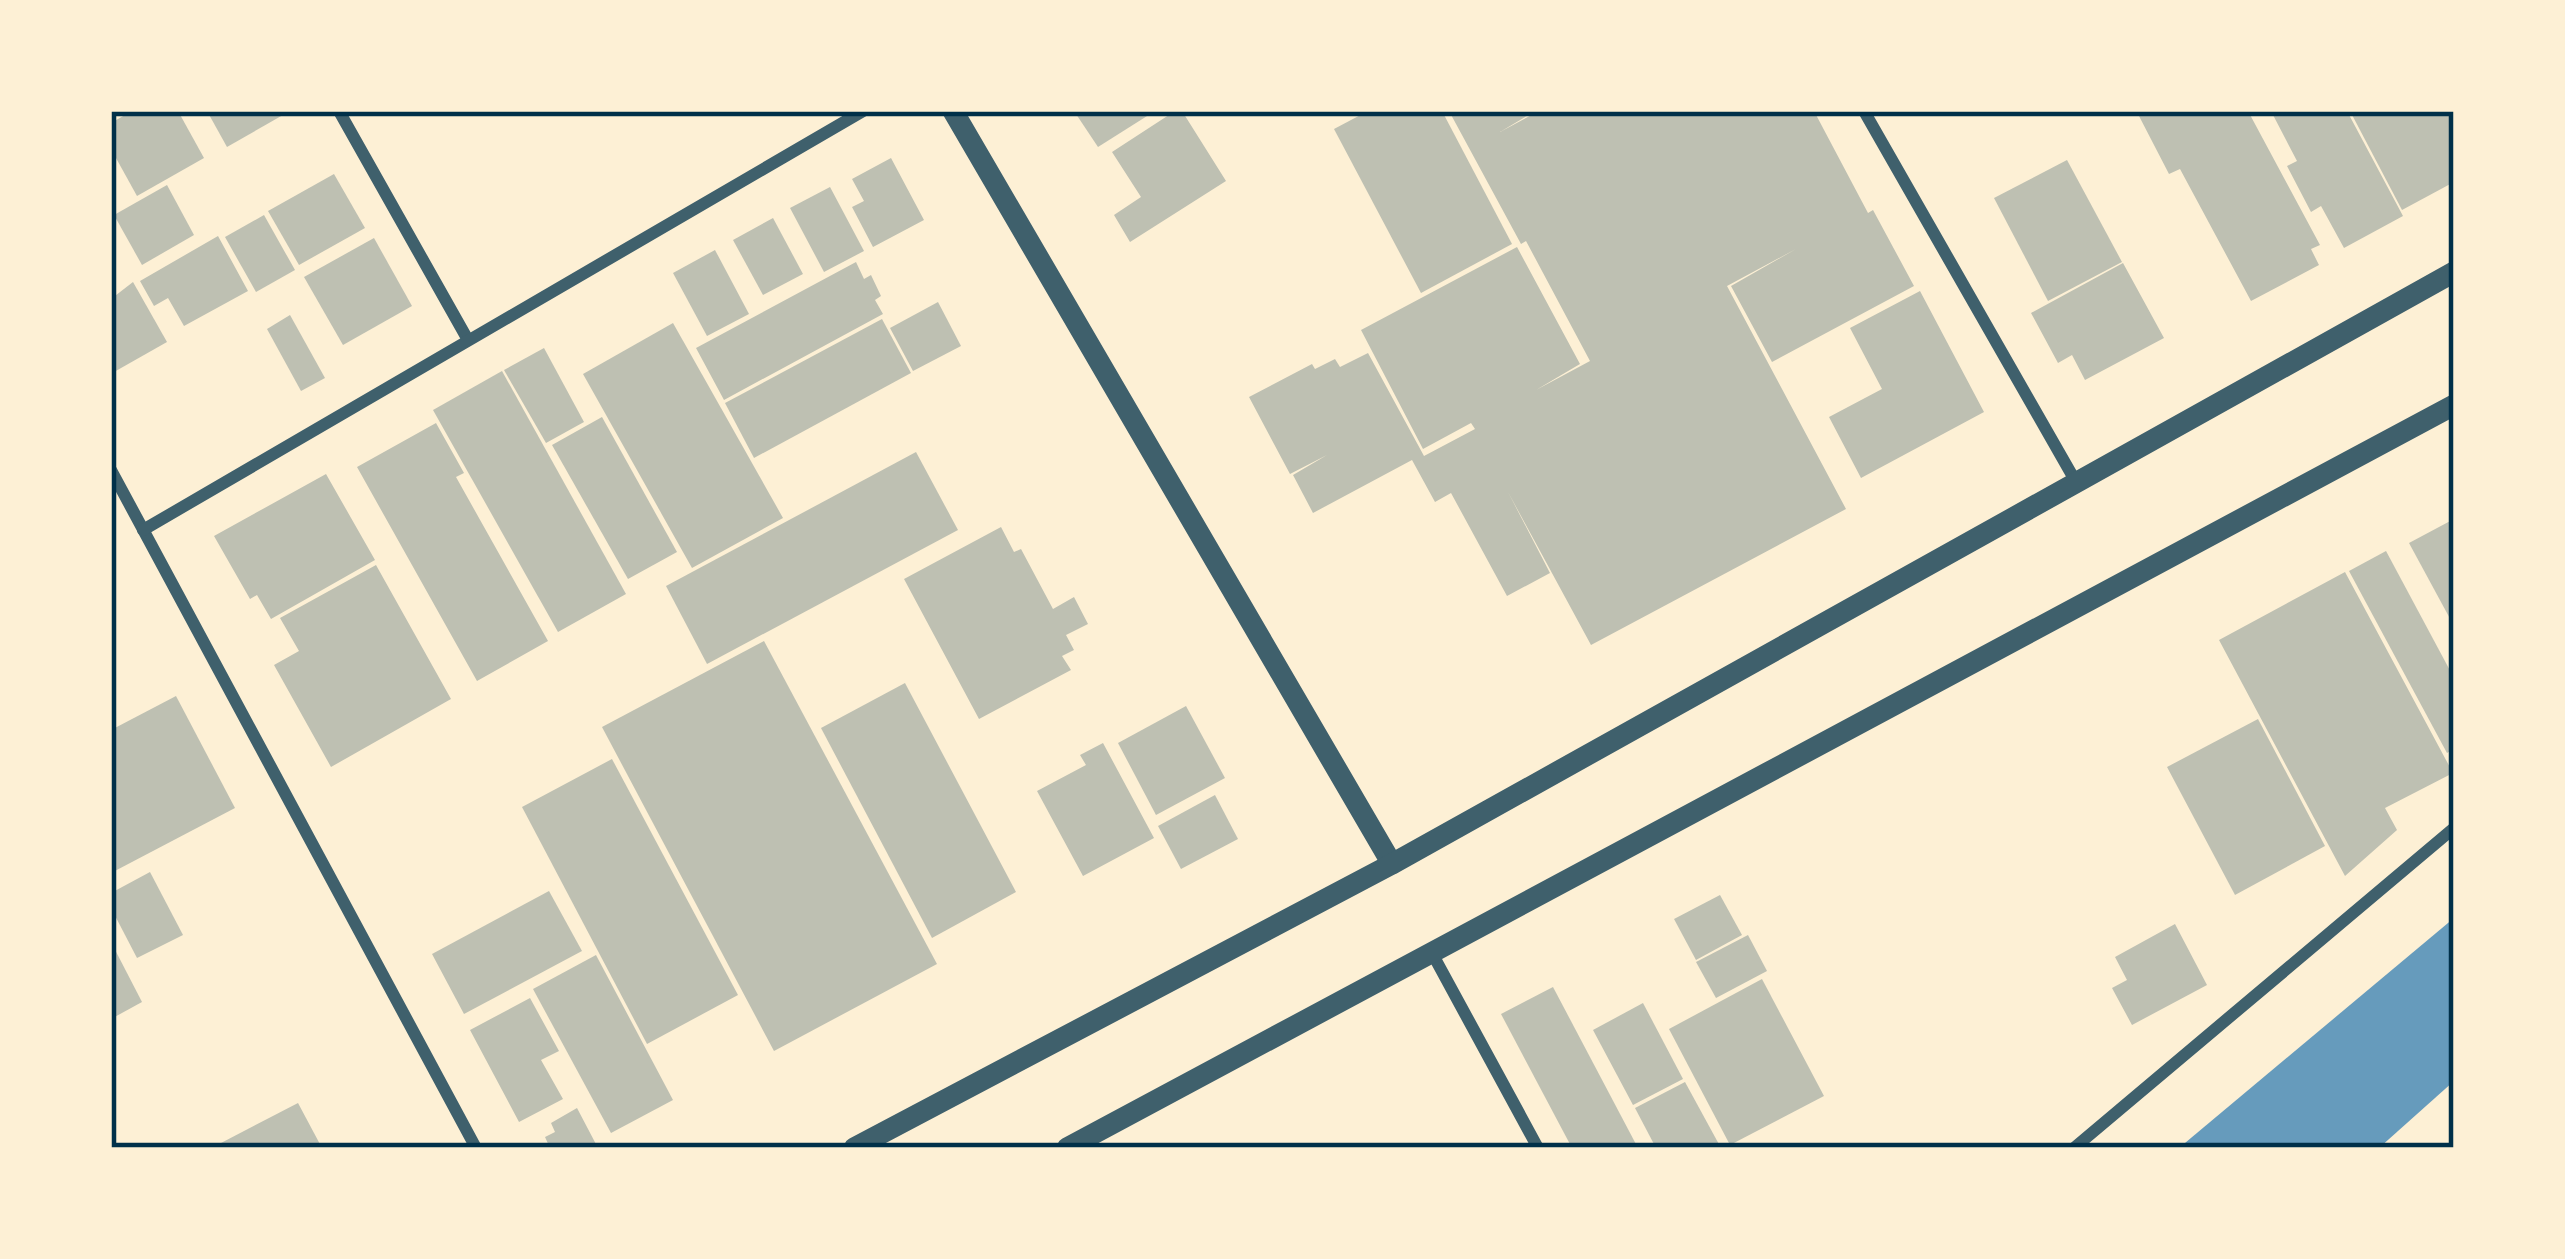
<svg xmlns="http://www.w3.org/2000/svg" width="2565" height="1259" viewBox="0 0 2565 1259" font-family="'Open Sans',sans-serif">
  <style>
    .water { fill: #669bbc }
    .building { fill: #bec0b2 }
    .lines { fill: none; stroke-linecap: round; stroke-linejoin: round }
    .minor { stroke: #3f606c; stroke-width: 12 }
    .tertiary { stroke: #3f606c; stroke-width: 21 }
    .neatline { fill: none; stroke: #003049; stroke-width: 4.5 }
  </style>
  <rect width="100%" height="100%" fill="#fdf0d5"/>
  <path class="water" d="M2454,918V1081L2379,1148H2179Z"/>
  <g class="building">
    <path d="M132,111H178L204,158L137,196L111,149V123Z"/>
    <path d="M207,111H290L227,147Z"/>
    <path d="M1074,111H1155L1098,147Z"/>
    <path d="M1175,111H1182L1226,181L1130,242L1114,215L1141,197L1112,152Z"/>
    <path d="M1368,111H1442L1512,244L1421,293L1334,129Z"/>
    <path d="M1449,111H1535L1500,132L1539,111H1814L1868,213L1873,210L1914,286L1772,362L1731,286L1796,249L1727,286L1846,509L1591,645L1508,492L1550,573L1507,596L1451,493L1435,502L1412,460L1313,513L1293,475L1327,455L1290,474L1249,397L1312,364L1315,369L1335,359L1340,367L1368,353L1424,456L1475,429L1471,423L1423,449L1361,330L1517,247L1580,364L1536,390L1590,361L1526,241L1521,244Z"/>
    <path d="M2148,111H2248L2320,245L2311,249L2319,265L2251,301L2180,169L2169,174L2139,116Z"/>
    <path d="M2277,111H2347L2403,216L2344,248L2321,206L2311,212L2287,166L2297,161L2272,113Z"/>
    <path d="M2350,111H2447L2454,124V182L2402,210Z"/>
    <path d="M891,158L924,220L873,247L852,207L864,201L852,179Z"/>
    <path d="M2067,160L2122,262L2048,301L1994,198Z"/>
    <path d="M334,174L365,228L299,265L268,211Z"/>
    <path d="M167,185L194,235L142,265L114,215Z"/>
    <path d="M830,187L864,251L824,272L790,208Z"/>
    <path d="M264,215L295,270L256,292L225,237Z"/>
    <path d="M773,218L803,274L763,295L733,240Z"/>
    <path d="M218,236L248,291L184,326L168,298L154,306L140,281Z"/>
    <path d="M374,238L412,306L343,345L304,277Z"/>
    <path d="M715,250L749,314L707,336L673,273Z"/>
    <path d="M856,262L864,279L871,275L881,296L875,300L883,314L724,400L696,348Z"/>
    <path d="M2123,263L2164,338L2085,380L2072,355L2058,363L2031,313Z"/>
    <path d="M133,282L167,342L114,372L111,366V299Z"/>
    <path d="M1920,291L1984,412L1861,478L1829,417L1882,389L1850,328Z"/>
    <path d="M938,302L961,346L913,371L890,328Z"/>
    <path d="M290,315L325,378L301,391L267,329Z"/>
    <path d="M882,319L911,373L754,458L725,403Z"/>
    <path d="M673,323L783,518L692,568L583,374Z"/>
    <path d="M544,348L584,422L546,443L504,370Z"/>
    <path d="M502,371L626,594L558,632L433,410Z"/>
    <path d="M602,417L677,552L628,579L552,445Z"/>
    <path d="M436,423L464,473L456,477L548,641L477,681L357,467Z"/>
    <path d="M916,452L958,530L707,664L666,586Z"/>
    <path d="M326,474L375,560L271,619L257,595L250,599L214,536Z"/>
    <path d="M2454,519V626L2409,543Z"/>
    <path d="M1001,527L1014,552L1021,549L1053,609L1074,597L1088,624L1066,635L1074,650L1062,656L1071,670L979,719L904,579Z"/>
    <path d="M2386,551L2454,678V749L2447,753L2349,571Z"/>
    <path d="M376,565L451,699L331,767L274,665L299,651L280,618Z"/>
    <path d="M2345,572L2453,773L2385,808L2397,830L2345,876L2219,640Z"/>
    <path d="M764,641L937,964L774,1051L602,727Z"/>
    <path d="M905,683L1016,892L932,938L821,728Z"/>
    <path d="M176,696L235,808L111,873V730Z"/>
    <path d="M1186,706L1225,778L1156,815L1118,743Z"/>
    <path d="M2258,719L2325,846L2235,895L2167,767Z"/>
    <path d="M1103,743L1154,838L1083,876L1037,791L1086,765L1080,755Z"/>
    <path d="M612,759L738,995L647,1044L522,807Z"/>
    <path d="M1215,795L1238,839L1181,869L1158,826Z"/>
    <path d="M150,872L183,935L137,958L111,908V893Z"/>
    <path d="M549,891L582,951L464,1014L432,954Z"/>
    <path d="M1720,895L1742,935L1696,960L1674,919Z"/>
    <path d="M2175,924L2207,985L2132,1025L2112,988L2127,980L2115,957Z"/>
    <path d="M1748,935L1767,971L1716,998L1696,962Z"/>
    <path d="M111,942L142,1002L111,1019Z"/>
    <path d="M596,955L673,1100L611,1133L533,989Z"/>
    <path d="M1762,979L1824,1096L1730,1145L1669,1029Z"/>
    <path d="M1553,987L1638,1148H1572L1501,1014Z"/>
    <path d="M530,998L559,1051L541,1060L563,1099L519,1122L470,1030Z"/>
    <path d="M1643,1003L1683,1079L1633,1105L1593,1030Z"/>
    <path d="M1685,1082L1721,1148H1656L1635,1108Z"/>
    <path d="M298,1103L322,1148H223L221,1143Z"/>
    <path d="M577,1108L598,1148H550L545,1137L555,1132L551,1123Z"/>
  </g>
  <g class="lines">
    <g class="minor">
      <path d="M339,111L468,340"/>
      <path d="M1864,111L2076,482"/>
      <path d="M111,470L476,1148"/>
      <path d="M143,530L863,111"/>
      <path d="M1432,953L1538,1148"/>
      <path d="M2074,1148L2454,828"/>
    </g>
    <g class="tertiary">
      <path d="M953,111L1392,864"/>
      <path d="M854,1148L1392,864L2454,272"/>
      <path d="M1067,1148L2454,405"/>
    </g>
  </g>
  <rect width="2565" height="1259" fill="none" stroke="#fdf0d5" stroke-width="228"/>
  <rect x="114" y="114" width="2337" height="1031" class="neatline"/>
</svg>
